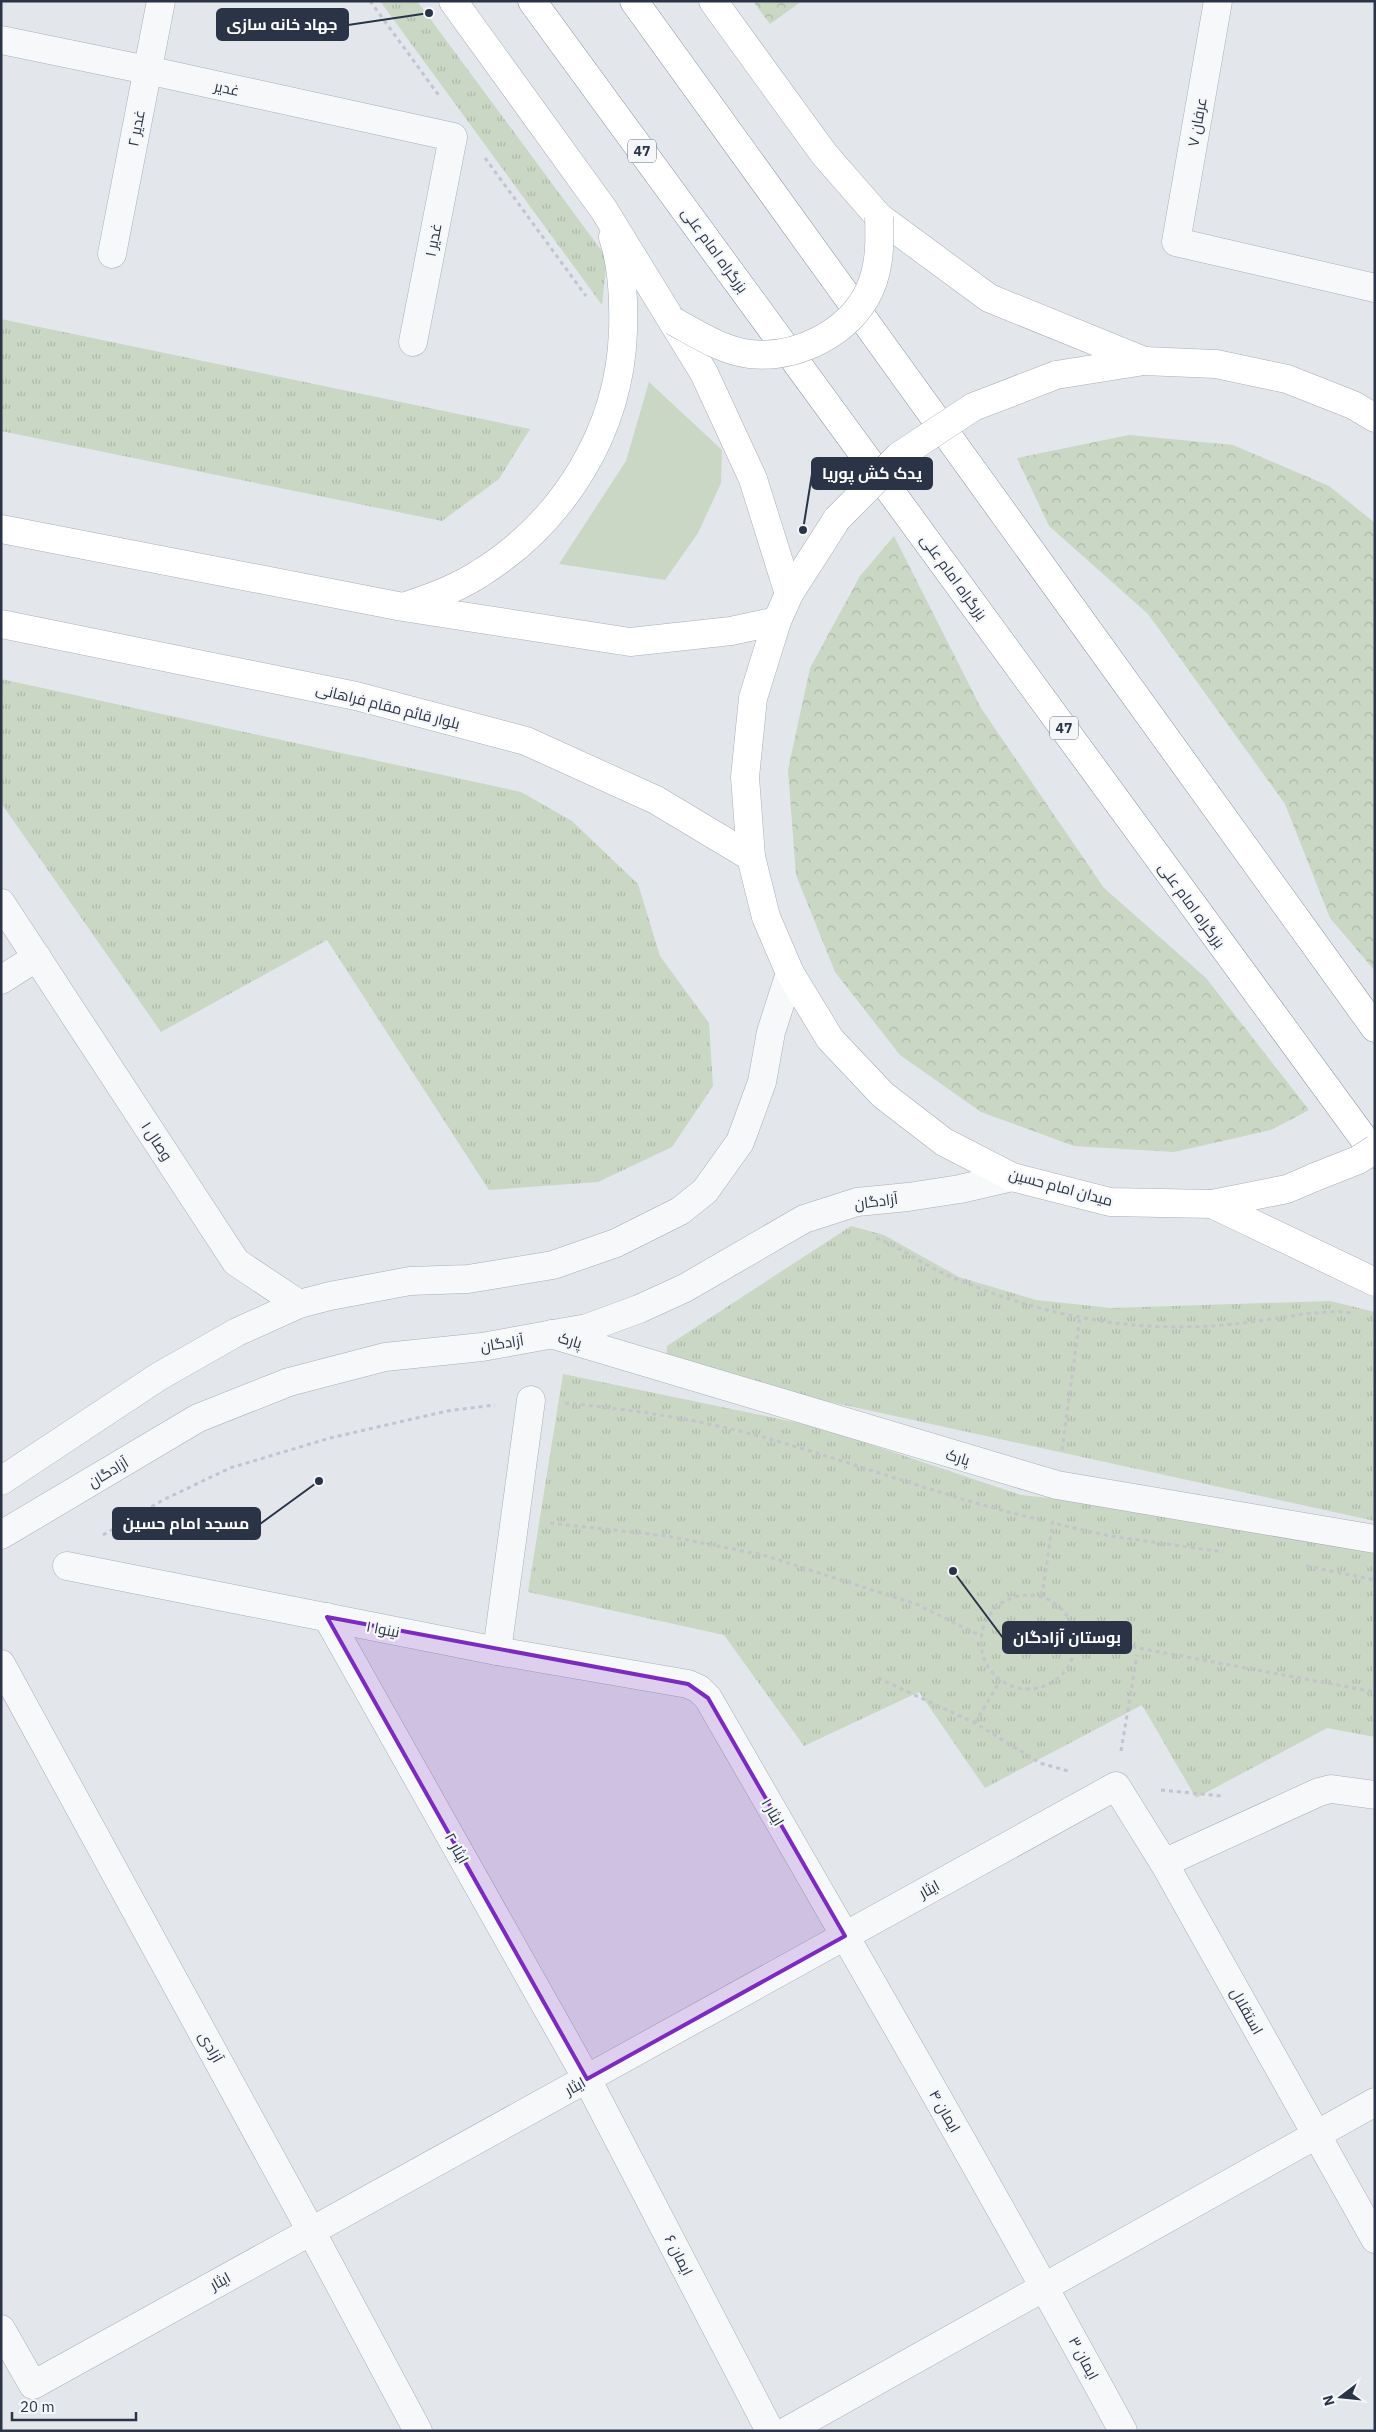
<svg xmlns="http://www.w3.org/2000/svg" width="1376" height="2432" viewBox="0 0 1376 2432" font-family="'IBM Plex Sans',Cairo,sans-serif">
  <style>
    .grass { fill: #c9d7c4 }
    .forest { fill: url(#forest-crowns) }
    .park { fill: url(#park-tufts) }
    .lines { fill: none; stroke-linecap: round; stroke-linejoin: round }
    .minor-casing { stroke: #a8aeb7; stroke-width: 29 }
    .tertiary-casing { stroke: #a8aeb7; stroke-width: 29 }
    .secondary-casing { stroke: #a8aeb7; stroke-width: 29 }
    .trunk-casing { stroke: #8a94a4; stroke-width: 29 }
    .path { stroke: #c2c5cb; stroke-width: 3; stroke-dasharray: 4 4; stroke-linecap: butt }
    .minor { stroke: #f7f8fa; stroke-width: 28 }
    .tertiary { stroke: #f7f8fa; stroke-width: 28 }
    .secondary { stroke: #fff; stroke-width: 28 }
    .trunk { stroke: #fff; stroke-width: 28 }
    .secondary-bridge-casing { stroke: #a8aeb7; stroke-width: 29; stroke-linecap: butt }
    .secondary-bridge { stroke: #fff; stroke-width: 28 }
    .marked { fill: #7b2cbf; fill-opacity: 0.2; stroke: #7b2cbf; stroke-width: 4; stroke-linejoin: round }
    .labels { text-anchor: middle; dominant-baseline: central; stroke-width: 4.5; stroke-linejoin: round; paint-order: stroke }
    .shield { fill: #f4f6f9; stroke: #676e7c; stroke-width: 1 }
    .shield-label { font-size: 14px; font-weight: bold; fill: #2a3446 }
    .street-label { font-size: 15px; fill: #2a3446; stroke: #f4f6f9 }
    .leader { fill: none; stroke: #2a3446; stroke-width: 2 }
    .callout-dot { fill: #2a3446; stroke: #f4f6f9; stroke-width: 2 }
    .callout { fill: #2a3446; stroke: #2a3446; stroke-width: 2 }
    .callout-label { font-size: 16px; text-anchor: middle; font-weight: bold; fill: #fff }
  </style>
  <defs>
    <pattern id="forest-crowns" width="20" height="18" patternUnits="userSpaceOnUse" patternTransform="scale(1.25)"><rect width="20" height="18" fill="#c9d7c4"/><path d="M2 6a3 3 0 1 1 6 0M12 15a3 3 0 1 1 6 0" fill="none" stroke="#adb9aa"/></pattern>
    <pattern id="park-tufts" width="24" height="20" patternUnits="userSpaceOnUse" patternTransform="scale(1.25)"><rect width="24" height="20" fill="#c9d7c4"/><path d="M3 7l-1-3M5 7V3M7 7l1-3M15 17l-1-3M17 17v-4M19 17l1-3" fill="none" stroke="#adb9aa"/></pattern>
  </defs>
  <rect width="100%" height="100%" fill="#e3e7ec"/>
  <path class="grass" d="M649,382L722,450L721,483L698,533L665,580L559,564L626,461Z"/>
  <g class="forest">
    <path d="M753,1H802L770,24Z"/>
    <path d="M1129,435L1233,445L1329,486L1375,523V971L1330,918L1285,804L1148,614L1049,526L1017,458Z"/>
    <path d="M894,536L981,708L1104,888L1206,978L1309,1110L1271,1130L1174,1152L1074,1146L981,1112L900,1055L835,972L796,875L788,770L810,668L860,576Z"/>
  </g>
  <g class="park">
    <path d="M380,1H417L607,258L602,305Z"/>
    <path d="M1,319L530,429L499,479L442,521L1,431Z"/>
    <path d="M1,679L521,792L572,821L638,884L660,956L709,1023L713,1086L672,1147L598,1182L489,1190L327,940L161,1032L1,803Z"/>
    <path d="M851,1226L884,1235L959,1277L1036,1300L1111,1308L1330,1301L1375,1312V1521L666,1366L667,1346Z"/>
    <path d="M563,1374L818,1427L1021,1495L1228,1517L1375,1549V1737L1327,1728L1196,1798L1142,1705L985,1788L919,1692L804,1746L724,1635L528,1592Z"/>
  </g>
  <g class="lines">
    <defs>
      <g id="minor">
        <path d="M1218,1L1176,242L1375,288"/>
        <path d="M1,40L147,70L453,137L413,342"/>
        <path d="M112,254L161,1"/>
        <path d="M1,903L236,1262L299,1304"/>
        <path d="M1,980L37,957"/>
        <path d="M551,1334L1057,1485L1375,1539"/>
        <path d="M67,1566L497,1651L688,1684L699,1689L708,1698C848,1941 989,2184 1123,2431"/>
        <path d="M327,1617L587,2079L770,2431"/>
        <path d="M497,1651L531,1400"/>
        <path d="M1,1664L311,2231L418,2431"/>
        <path d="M1164,1863L1319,1792L1331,1789L1375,1795"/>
        <path d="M1,2329L33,2385L1116,1786L1164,1863L1375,2239"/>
        <path d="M787,2431L1375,2102"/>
      </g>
      <g id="tertiary">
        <path d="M1,1481L158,1377L237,1332L299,1304L330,1296L410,1281L468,1279L553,1265L616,1243L680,1211L705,1191L740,1142L762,1082L771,1032L790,973"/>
        <path d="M1,1535L198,1418L289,1382L385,1357L482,1347L587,1328L639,1309L685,1288L804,1219L857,1202L908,1197L960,1189L1012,1177"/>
      </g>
      <g id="secondary">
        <path d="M453,1L604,210L704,373L753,479L789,594"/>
        <path d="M713,1L824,154L879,217L989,298L1144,361"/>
        <path d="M1056,375L1144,361L1216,364L1287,379L1353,405L1375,418"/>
        <path d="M837,519L789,594L777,621L753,698L745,777L751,857L766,917L790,973L830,1039L883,1095L944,1142L1012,1177L1110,1202L1212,1204L1287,1189L1315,1177"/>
        <path d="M1,529L403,607L630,642L731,631L777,621"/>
        <path d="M406,606C431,598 456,589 479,574C563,522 620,431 623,331C624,300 623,267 613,237"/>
        <path d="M1,624L356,696L526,741L656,800L751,857"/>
        <path d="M1212,1204L1375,1282"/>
      </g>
      <g id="trunk">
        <path d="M532,1L1375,1154"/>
        <path d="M634,1L1375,1028"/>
      </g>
    </defs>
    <use href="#minor" class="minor-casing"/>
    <use href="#tertiary" class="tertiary-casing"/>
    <use href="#secondary" class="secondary-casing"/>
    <use href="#trunk" class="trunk-casing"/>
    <g class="path">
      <path d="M370,1L440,97"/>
      <path d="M485,158L586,296"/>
      <path d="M876,1238C899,1246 920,1263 943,1273C1015,1306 1094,1326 1174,1327C1204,1327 1235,1325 1264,1320C1296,1316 1322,1309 1354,1313"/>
      <path d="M565,1403C630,1409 696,1419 759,1436C853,1462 946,1498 1041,1520"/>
      <path d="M1062,1450L1080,1317"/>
      <path d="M550,1523L667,1536L763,1555L916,1604L981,1636"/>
      <path d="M1057,1524L1110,1536L1223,1552"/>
      <path d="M103,1535L163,1500L230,1468L330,1438L447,1411L495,1405"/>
      <path d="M1306,1566L1375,1580"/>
      <circle cx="1028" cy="1642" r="47"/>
      <path d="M1042,1596L1053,1520"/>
      <path d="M1076,1648L1133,1647L1375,1692"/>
      <path d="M878,1678L975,1723L1040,1763L1068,1771"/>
      <path d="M975,1723L1000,1681"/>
      <path d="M1121,1751L1137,1655"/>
      <path d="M1161,1790L1222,1796"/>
    </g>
    <use href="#minor" class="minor"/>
    <use href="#tertiary" class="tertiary"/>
    <use href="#secondary" class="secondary"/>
    <use href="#trunk" class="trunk"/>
    <defs>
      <g id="secondary-bridge">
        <path d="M673,321C697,334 723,351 750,354C797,359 850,333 870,289C880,266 880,242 879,217"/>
        <path d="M837,519L899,456L973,407L1056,375"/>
        <path d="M1315,1177L1358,1160L1375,1149"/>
      </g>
    </defs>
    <use href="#secondary-bridge" class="secondary-bridge-casing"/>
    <use href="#secondary-bridge" class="secondary-bridge"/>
  </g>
  <path class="marked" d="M327,1617L688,1684L708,1698L845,1936L587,2079Z"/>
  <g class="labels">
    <g class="shield">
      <rect x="628" y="139.5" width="28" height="23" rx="4"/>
      <rect x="1050" y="716.5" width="28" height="23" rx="4"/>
    </g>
    <g class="shield-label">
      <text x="642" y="151">47</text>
      <text x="1064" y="728">47</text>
    </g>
    <g class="street-label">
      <text transform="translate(227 88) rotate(12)">غدیر</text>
      <text transform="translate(1197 122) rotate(-80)">عرفان ۷</text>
      <text transform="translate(136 128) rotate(-79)">غدیر ۲</text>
      <text transform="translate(433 240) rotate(-79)">غدیر ۱</text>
      <text transform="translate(715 250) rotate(54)">بزرگراه امام علی</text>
      <text transform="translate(954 577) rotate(54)">بزرگراه امام علی</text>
      <text transform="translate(388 706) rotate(14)">بلوار قائم مقام فراهانی</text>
      <text transform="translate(1192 905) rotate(54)">بزرگراه امام علی</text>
      <text transform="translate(157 1141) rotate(57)">وصال ۱</text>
      <text transform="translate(1061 1187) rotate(15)">میدان امام حسین</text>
      <text transform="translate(876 1201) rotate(-7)">آزادگان</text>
      <text transform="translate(570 1340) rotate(16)">پارک</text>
      <text transform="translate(502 1343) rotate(-9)">آزادگان</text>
      <text transform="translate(958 1457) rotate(17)">پارک</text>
      <text transform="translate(108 1472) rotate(-31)">آزادگان</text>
      <text transform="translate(383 1629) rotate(11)">نینوا ۱</text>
      <text transform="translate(773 1812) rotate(60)">ایثار ۱</text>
      <text transform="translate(457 1848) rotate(61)">ایثار ۲</text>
      <text transform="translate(929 1889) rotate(-29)">ایثار</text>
      <text transform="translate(1247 2011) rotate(61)">استقلال</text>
      <text transform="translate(211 2047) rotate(61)">آزادی</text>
      <text transform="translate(575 2086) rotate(-29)">ایثار</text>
      <text transform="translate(945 2111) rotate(60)">ایمان ۴</text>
      <text transform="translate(679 2255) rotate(63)">ایمان ۶</text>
      <text transform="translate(220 2281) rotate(-29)">ایثار</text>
      <text transform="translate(1084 2358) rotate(62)">ایمان ۳</text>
    </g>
  </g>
  <path class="leader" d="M429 13L348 25M803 530L812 474M319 1481L260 1524M953 1571L1003 1638"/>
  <g class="callout-dot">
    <circle cx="429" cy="13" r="5"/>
    <circle cx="803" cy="530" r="5"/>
    <circle cx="319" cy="1481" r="5"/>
    <circle cx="953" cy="1571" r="5"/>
  </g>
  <g class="callout">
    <rect x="217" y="9" width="131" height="31" rx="5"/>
    <rect x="812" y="458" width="120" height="31" rx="5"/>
    <rect x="113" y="1508" width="147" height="31" rx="5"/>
    <rect x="1003" y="1622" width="128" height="31" rx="5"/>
  </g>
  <g class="callout-label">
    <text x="282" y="30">جهاد خانه سازی</text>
    <text x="872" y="479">یدک کش پوریا</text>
    <text x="186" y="1529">مسجد امام حسین</text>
    <text x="1067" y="1643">بوستان آزادگان</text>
  </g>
  <rect width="1376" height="2432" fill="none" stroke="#2a3446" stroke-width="5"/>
  <g transform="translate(1341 2397) rotate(254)" stroke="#f4f6f9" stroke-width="4" paint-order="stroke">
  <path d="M0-4L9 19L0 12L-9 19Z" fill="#2a3446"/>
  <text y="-8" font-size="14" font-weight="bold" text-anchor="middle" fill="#2a3446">N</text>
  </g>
  <path d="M12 2412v8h124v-8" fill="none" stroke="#2a3446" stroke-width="2.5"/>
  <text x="20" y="2412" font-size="15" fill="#2a3446" stroke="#f4f6f9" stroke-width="4" paint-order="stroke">20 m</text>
</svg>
